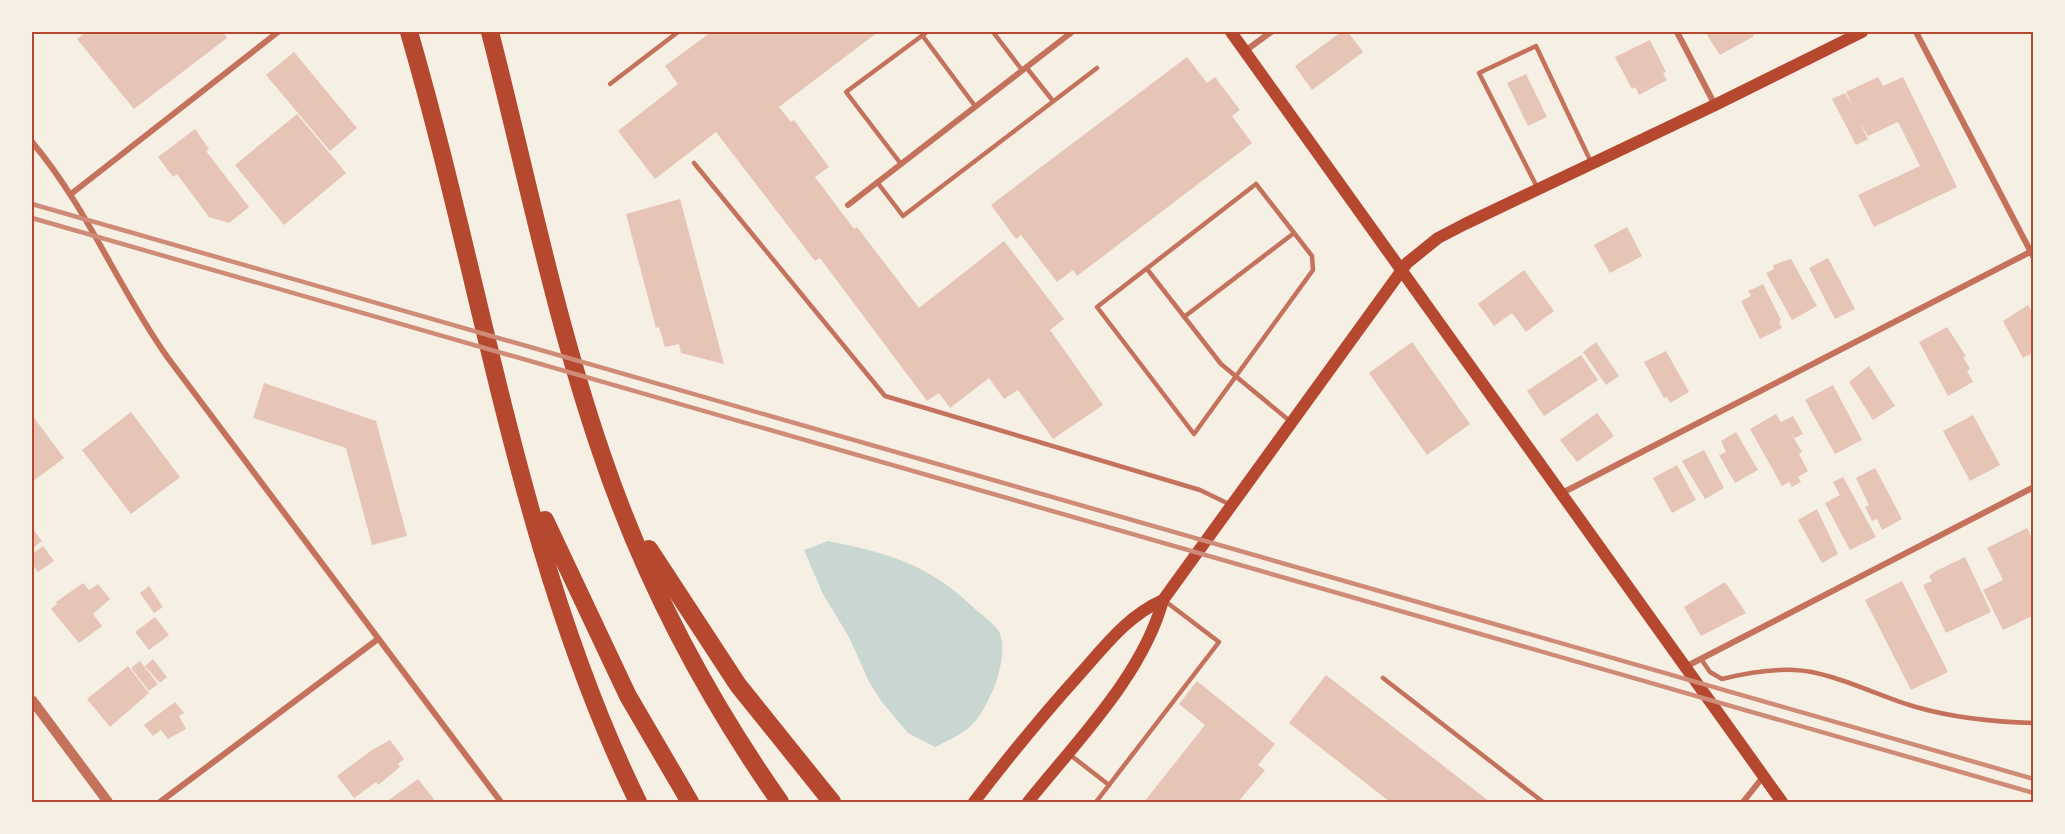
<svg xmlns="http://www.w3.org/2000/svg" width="2065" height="834" viewBox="0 0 2065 834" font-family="Barlow,sans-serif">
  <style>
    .water { fill: #c9d6d2 }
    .building { fill: #e6c5b7 }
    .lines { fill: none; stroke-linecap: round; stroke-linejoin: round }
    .service { stroke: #c5725c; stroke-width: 4.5 }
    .minor { stroke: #c5725c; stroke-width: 6 }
    .tertiary { stroke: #c5725c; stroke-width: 10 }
    .secondary { stroke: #b5482f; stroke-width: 12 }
    .motorway { stroke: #b5482f; stroke-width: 18 }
    .rail { stroke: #cf8b77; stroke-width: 4.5 }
    .neatline { fill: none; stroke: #b5482f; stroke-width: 2 }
  </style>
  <rect width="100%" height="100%" fill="#f6efe4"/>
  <path class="water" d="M828,541C887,553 929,564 974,608C982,615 992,622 998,630C1007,644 1000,673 994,688C977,725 971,730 935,747L908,733L882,702L869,682L849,637L823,594L804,550Z"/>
  <g class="building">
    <path d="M86,32H223L227,38L134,109L77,39Z"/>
    <path d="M711,32H878L779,107L791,122L794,120L829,167L815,177L854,229L857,227L919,308L1004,241L1064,319L1050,330L1103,405L1053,439L1018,390L1004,399L989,378L950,408L939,393L927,401L820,258L815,261L716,132L655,179L618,131L678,84L665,66Z"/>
    <path d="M1341,32H1348L1363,52L1312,90L1295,66Z"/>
    <path d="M1705,32H1751L1754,36L1720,55Z"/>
    <path d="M1650,40L1666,72L1663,73L1667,80L1639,95L1635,87L1632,89L1615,57Z"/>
    <path d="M294,52L357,128L330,151L266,75Z"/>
    <path d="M1187,57L1207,83L1215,77L1240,110L1232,116L1252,143L1077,276L1073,270L1057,282L1021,235L1016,239L991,205Z"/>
    <path d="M1526,74L1547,117L1528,126L1507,83Z"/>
    <path d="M1878,77L1883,86L1903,77L1957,187L1874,227L1858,195L1920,166L1898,122L1868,136L1860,123L1868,139L1856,145L1832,99L1845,93L1853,106L1846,92Z"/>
    <path d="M297,114L346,173L284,225L235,165Z"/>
    <path d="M195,129L209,149L206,151L249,207L229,223L209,217L177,174L173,177L158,157Z"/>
    <path d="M680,199L724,364L681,353L679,344L665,347L659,327L656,328L626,214Z"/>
    <path d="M1627,227L1642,256L1610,273L1594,245Z"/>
    <path d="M1828,258L1855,309L1835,319L1809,268Z"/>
    <path d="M1791,259L1817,306L1792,320L1766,273L1774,269L1773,265Z"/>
    <path d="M1524,270L1554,311L1526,332L1512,313L1494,326L1478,304Z"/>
    <path d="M1763,284L1781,320L1779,322L1782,328L1760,339L1741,301L1751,296L1748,291Z"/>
    <path d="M2028,305L2034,315V352L2023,358L2003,321Z"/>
    <path d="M1947,327L1966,356L1963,357L1970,369L1967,371L1973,382L1948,396L1919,342Z"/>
    <path d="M1412,342L1470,424L1427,455L1369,373Z"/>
    <path d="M1596,342L1619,376L1606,385L1583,352Z"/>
    <path d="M1666,351L1689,392L1670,403L1667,397L1664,398L1644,362Z"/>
    <path d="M1581,355L1598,380L1544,416L1527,391Z"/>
    <path d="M1869,366L1895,406L1873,420L1849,382Z"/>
    <path d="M264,383L376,421L407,536L372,545L346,448L253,418Z"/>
    <path d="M1833,385L1862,440L1835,454L1805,400Z"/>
    <path d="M131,412L180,477L131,514L82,450Z"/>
    <path d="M1597,413L1614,436L1577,462L1560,440Z"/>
    <path d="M1776,414L1781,422L1793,416L1803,434L1795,438L1791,433L1802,452L1799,454L1808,471L1798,477L1801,482L1792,487L1789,482L1782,486L1750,429Z"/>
    <path d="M32,415L64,458L32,482Z"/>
    <path d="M1973,415L2000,465L1970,481L1943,431Z"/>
    <path d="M1736,432L1758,470L1735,483L1719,455L1726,452L1721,441Z"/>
    <path d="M1704,450L1724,488L1705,499L1682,461Z"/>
    <path d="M1677,465L1696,500L1672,513L1653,478Z"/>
    <path d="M1875,468L1902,519L1882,530L1877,519L1872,521L1865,507L1869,505L1856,478Z"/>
    <path d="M1843,477L1876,537L1850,550L1825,503L1840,495L1833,482Z"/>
    <path d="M1817,509L1838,554L1822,563L1798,520Z"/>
    <path d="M32,528L42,541L33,548H32Z"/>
    <path d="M2027,528L2034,542V615L2003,630L1983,590L2003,580L1987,548Z"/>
    <path d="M43,546L54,561L38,572L32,563V554Z"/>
    <path d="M1965,557L1991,612L1946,633L1923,585L1932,581L1929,576L1936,571Z"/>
    <path d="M1902,581L1948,672L1911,690L1865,600Z"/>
    <path d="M1725,582L1746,613L1701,636L1684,607Z"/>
    <path d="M83,583L89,590L98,584L110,599L93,614L102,626L79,643L51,609L57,604L56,602Z"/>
    <path d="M149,586L163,607L154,613L140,593Z"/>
    <path d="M155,617L169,635L149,650L135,632Z"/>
    <path d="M153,659L167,677L160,683L145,666Z"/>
    <path d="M140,661L158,684L149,691L131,668Z"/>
    <path d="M128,666L149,693L110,727L87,699Z"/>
    <path d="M1326,675L1490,802H1390L1289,723Z"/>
    <path d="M1197,681L1275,744L1258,765L1265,770L1238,802H1144L1205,725L1179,704Z"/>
    <path d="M175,702L184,713L179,716L186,729L168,739L161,730L153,736L144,725Z"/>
    <path d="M390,740L404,759L398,764L400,767L378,785L376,782L354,798L337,776L372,750Z"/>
    <path d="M418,779L436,802H386Z"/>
  </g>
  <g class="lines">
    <g class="service">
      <path d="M993,32L1022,70"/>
      <path d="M922,35L975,106"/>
      <path d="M1026,67L1053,101"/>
      <path d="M610,84L678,32"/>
      <path d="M694,163L885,396L1200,490L1231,505"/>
      <path d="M901,164L846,92L927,32"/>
      <path d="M877,182L903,216L1097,68"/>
      <path d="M1256,184L1312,256L1313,270L1194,434L1097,307Z"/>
      <path d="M1537,187L1479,73L1536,46L1591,162"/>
      <path d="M1147,269L1221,364L1291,422"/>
      <path d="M1184,317L1294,233"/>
      <path d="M1701,659L1710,672L1722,679C1746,673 1769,669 1794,670C1831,671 1880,697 1916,707C1954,718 1994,722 2034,723"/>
      <path d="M1383,678L1543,802"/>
      <path d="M1069,754L1109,785"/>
      <path d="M1096,802L1219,642L1165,601"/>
    </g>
    <g class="minor">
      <path d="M1677,32L1715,105"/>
      <path d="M1916,32L2034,258"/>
      <path d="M1245,51L1271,32"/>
      <path d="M32,142C87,207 118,288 168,358L501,802"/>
      <path d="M71,194L278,32"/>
      <path d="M848,205L1072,32"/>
      <path d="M1562,493L2034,250"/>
      <path d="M1685,667L2034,487"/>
      <path d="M160,802L378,639"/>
      <path d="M1743,802L1763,777"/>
    </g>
    <path class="tertiary" d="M32,700L108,802"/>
    <g class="secondary">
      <path d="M1231,32L1782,802"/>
      <path d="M974,802C1007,759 1042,716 1079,675C1105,646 1127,616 1163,600"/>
      <path d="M1028,802C1075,743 1143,675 1163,600L1407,263L1438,238L1465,224L1715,105L1862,32"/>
    </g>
    <g class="motorway">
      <path d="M409,32C484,289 520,560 638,802"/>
      <path d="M490,32C526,172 554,315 601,452C643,577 705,695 780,802"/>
      <path d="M545,520L628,696L690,802"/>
      <path d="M649,549L738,685L832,802"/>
    </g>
    <g class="rail">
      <path d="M32,204L2034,779"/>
      <path d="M32,218L2034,793"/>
    </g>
  </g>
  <rect width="2065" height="834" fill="none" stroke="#f6efe4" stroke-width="66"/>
  <rect x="33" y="33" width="1999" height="768" class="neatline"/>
</svg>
